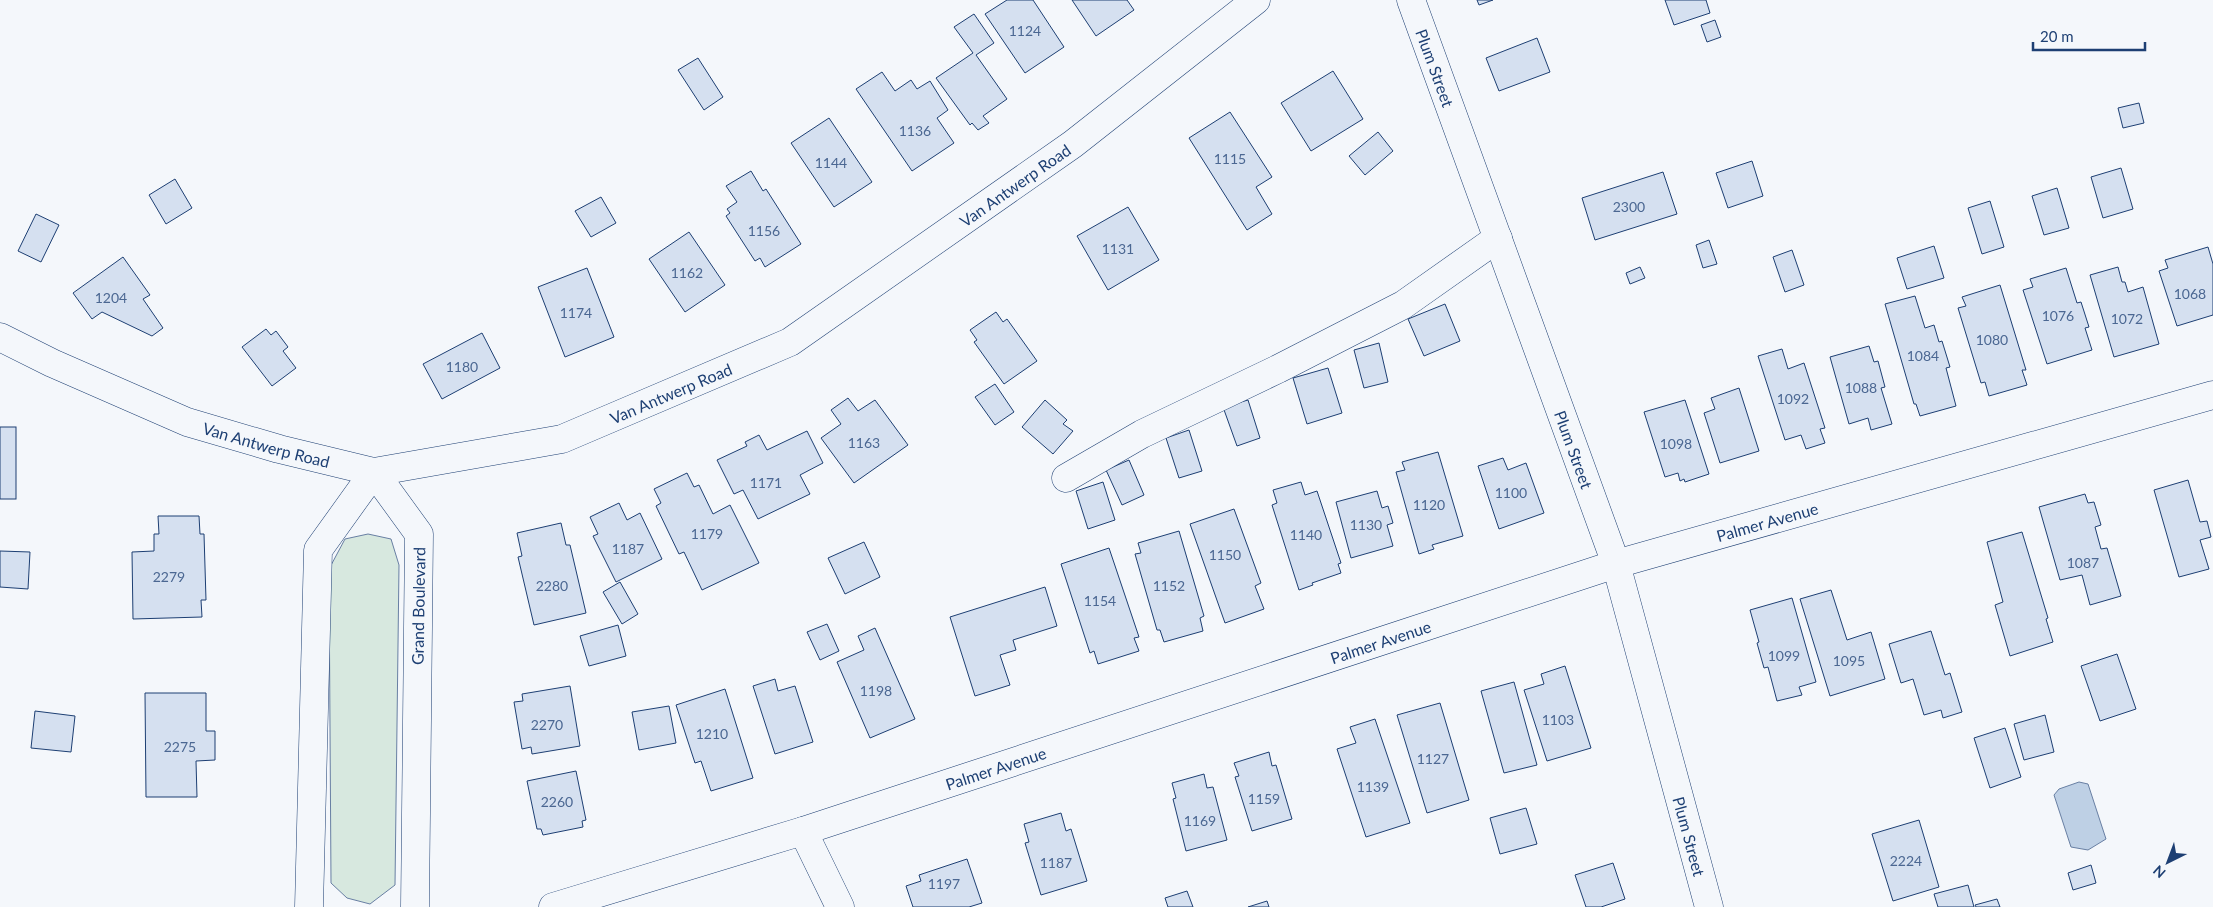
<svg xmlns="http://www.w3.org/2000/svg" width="2213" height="907" viewBox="0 0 2213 907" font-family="Lato,sans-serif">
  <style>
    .green { fill: #d7e8df; stroke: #687fa3 }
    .water { fill: #bed0e5; stroke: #687fa3 }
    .building { fill: #d5e0f0; stroke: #1d3f73 }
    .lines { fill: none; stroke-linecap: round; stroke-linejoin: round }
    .minor-casing { stroke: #1d3f73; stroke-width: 29 }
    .minor { stroke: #f4f7fb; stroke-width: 28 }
    .labels { text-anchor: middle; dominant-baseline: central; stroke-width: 4; stroke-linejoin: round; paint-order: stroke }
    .number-label { font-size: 14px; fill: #4b6792 }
    .street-label { font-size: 16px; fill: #1d3f73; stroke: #f4f7fb }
  </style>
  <rect width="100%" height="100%" fill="#f4f7fb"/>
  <path class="green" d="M368,534L391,539L399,565L395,885L370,904L347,898L331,883L329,569L345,539Z"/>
  <path class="water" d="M2079,782L2088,784L2106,839L2088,850L2071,847L2054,795L2059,789Z"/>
  <g class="building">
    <path d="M1007,0H1033L1064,47L1025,73L985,14Z"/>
    <path d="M1072,0H1127L1134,10L1096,36Z"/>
    <path d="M1477,0H1493L1479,5Z"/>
    <path d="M1665,0H1706L1710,13L1674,25Z"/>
    <path d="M974,14L994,43L976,55L1007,99L983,116L989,123L978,130L972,123L970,125L936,78L973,53L954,27Z"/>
    <path d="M1715,20L1721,37L1707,42L1701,25Z"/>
    <path d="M1537,38L1550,72L1499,91L1486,58Z"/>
    <path d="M698,58L723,97L704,110L678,70Z"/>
    <path d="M1333,71L1363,119L1311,151L1281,103Z"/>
    <path d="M882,72L895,91L911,80L917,89L930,81L948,110L937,118L954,143L912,171L856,89Z"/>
    <path d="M2139,103L2144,123L2123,128L2118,108Z"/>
    <path d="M1230,112L1272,177L1256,187L1272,214L1247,230L1189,138Z"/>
    <path d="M829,118L872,182L834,207L791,143Z"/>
    <path d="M1378,132L1393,151L1365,175L1349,156Z"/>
    <path d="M1752,161L1763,196L1728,208L1716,173Z"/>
    <path d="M2121,168L2133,209L2103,218L2091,177Z"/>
    <path d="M751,171L763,191L766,189L801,244L765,267L760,258L755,261L726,216L730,213L727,209L737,202L726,186Z"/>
    <path d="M1663,172L1677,214L1595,240L1582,198Z"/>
    <path d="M175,179L192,208L166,224L149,195Z"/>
    <path d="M2057,188L2069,228L2044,235L2032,196Z"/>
    <path d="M601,197L616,223L591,237L575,211Z"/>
    <path d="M1990,201L2004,247L1982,254L1968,208Z"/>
    <path d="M1128,207L1159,260L1108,290L1077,236Z"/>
    <path d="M36,214L59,225L41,262L18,251Z"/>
    <path d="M689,232L725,285L685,312L649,259Z"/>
    <path d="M1709,240L1717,264L1703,268L1696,245Z"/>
    <path d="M1934,246L1944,278L1907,289L1897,258Z"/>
    <path d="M2208,247L2213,264V315L2177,326L2159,271L2168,268L2165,260Z"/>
    <path d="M1792,250L1804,285L1785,292L1773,257Z"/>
    <path d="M123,257L150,295L143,299L163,328L152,336L102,312L92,319L73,293Z"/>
    <path d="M1640,267L1645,278L1630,284L1626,273Z"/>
    <path d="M2118,267L2122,282H2125L2128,292L2143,287L2159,344L2114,357L2090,275Z"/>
    <path d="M587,268L614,337L565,357L538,287Z"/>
    <path d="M2066,268L2077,303L2081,302L2089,327L2085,328L2092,350L2047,364L2023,290L2033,287L2030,279Z"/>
    <path d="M2000,285L2026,370H2022L2027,385L1989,396L1985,382L1981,383L1958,308L1966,306L1962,297Z"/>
    <path d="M1915,296L1925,328L1934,325L1939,342L1942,341L1950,367L1946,368L1956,406L1920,416L1916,404H1914L1885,304Z"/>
    <path d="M1445,304L1460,341L1424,356L1408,319Z"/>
    <path d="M996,312L1003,322L1007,319L1037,361L1004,384L974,342L977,340L970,330Z"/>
    <path d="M266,329L271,335L276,331L288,347L283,351L296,368L272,386L242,347Z"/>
    <path d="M482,333L500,368L442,399L423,364Z"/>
    <path d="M1379,343L1388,382L1364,388L1354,350Z"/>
    <path d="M1869,346L1874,362L1878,361L1885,387L1881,388L1892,424L1871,430L1868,418L1849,424L1830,357Z"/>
    <path d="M1782,349L1788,369L1804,363L1825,428L1820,429L1825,443L1806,449L1801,435L1785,440L1758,356Z"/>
    <path d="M1328,368L1342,413L1307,424L1293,378Z"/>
    <path d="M995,384L1014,412L995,425L975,397Z"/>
    <path d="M1739,388L1759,451L1720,463L1704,413L1715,409L1711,398Z"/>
    <path d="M848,398L858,411L875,400L908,445L854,483L821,438L841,424L831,410Z"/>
    <path d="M1045,400L1067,420L1063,424L1073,431L1053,454L1022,427Z"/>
    <path d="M1248,400L1260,438L1237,446L1223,407Z"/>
    <path d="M1685,400L1709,474L1685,482L1684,479L1680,481L1678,473L1665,477L1644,412Z"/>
    <rect x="0" y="427" width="16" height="72"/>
    <path d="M1189,430L1202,471L1179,478L1166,438Z"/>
    <path d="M807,431L823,463L800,475L810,494L758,519L743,490L734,494L717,460L747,446L745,442L759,435L767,450Z"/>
    <path d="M1438,452L1463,536L1432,545L1434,549L1419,554L1396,472L1405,470L1402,462Z"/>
    <path d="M1503,458L1508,470L1526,463L1544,513L1499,529L1478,466Z"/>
    <path d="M1129,460L1144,495L1122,505L1106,470Z"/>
    <path d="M687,473L694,487L699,485L713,514L730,505L759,563L702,590L684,552L679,554L656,506L661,503L654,489Z"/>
    <path d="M2188,480L2200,522L2207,521L2211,537L2200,540L2209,569L2179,577L2154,490Z"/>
    <path d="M1103,482L1115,520L1088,529L1076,491Z"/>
    <path d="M1301,482L1305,495L1317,491L1341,563L1338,564L1341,573L1312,583L1313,585L1299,590L1272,505L1277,503L1273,490Z"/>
    <path d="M1377,491L1382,508L1388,506L1393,523L1387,525L1393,546L1351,558L1336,502Z"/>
    <path d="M2085,494L2088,503L2094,502L2101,525L2095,527L2101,549L2107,548L2121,596L2090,605L2082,575L2060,580L2039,507Z"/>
    <path d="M619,503L627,520L640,513L662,559L616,582L593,536L598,534L590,517Z"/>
    <path d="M1234,509L1261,583L1255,586L1264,609L1225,623L1190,524Z"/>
    <path d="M158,516H199L200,534H204L206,600H201L202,617L133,619L132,552L154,551V534H159Z"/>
    <path d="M561,523L566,545H570L586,613L534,625L518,557L522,556L517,533Z"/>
    <path d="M1179,531L1204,616L1200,618L1203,631L1164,642L1160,630H1157L1135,554L1141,553L1138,543Z"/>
    <path d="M2022,532L2048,618L2046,619L2053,642L2010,656L1995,605L2003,602L1987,542Z"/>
    <path d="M864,542L880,577L845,594L828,558Z"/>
    <path d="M1109,548L1139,637L1134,638L1139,651L1098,664L1094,651L1090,653L1061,564Z"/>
    <path d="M0,551L30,552L28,589L0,587Z"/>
    <path d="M620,582L638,614L622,624L603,592Z"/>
    <path d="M1045,587L1057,626L1013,640L1016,650L1000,655L1010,685L975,696L950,617Z"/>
    <path d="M1831,590L1847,640L1871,632L1885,679L1830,696L1800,599Z"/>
    <path d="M1792,598L1816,682L1799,687L1802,695L1777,701L1768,667L1764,668L1757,643L1759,642L1750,610Z"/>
    <path d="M827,624L839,651L820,660L807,632Z"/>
    <path d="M618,625L626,656L589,666L580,636Z"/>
    <path d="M875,628L915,719L870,738L837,662L864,650L858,636Z"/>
    <path d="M1931,631L1945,675L1950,673L1962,712L1943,718L1941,710L1924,715L1913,679L1901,683L1889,644Z"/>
    <path d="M2117,654L2136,709L2100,721L2081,666Z"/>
    <path d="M1565,666L1591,748L1547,761L1524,690L1544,684L1541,674Z"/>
    <path d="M775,679L778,691L795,686L813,742L775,754L753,686Z"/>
    <path d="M1514,682L1537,765L1504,773L1481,691Z"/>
    <path d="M570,686L580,746L532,754L531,747L522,749L514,702L523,701L522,694Z"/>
    <path d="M725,689L753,778L711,791L701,761L695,763L676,705Z"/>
    <path d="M145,693H206V731H215V760L196,761L197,797H146Z"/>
    <path d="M1440,703L1469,800L1427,813L1397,715Z"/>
    <path d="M669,706L676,743L639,750L632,712Z"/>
    <path d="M35,711L75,716L71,752L31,748Z"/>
    <path d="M2045,715L2054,752L2024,760L2014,724Z"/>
    <path d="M1375,719L1410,823L1366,837L1337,749L1356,743L1350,727Z"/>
    <path d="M2005,728L2021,777L1990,788L1974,738Z"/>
    <path d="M1269,752L1272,766L1276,765L1292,819L1252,831L1235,777L1239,776L1234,763Z"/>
    <path d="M576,771L586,820L582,821L583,827L543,835L541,829H537L527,781Z"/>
    <path d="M1204,774L1207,788L1213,787L1227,840L1186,851L1173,799L1176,798L1172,783Z"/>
    <path d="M1526,808L1537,844L1500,854L1490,818Z"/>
    <path d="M1061,813L1066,831L1071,829L1087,881L1041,895L1025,843L1029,842L1024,824Z"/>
    <path d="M1919,820L1939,887L1893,901L1872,834Z"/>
    <path d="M967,859L982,903L969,907H913L906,886L921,881L919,875Z"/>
    <path d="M1613,863L1625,899L1601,907H1586L1575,875Z"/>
    <path d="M2091,865L2096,883L2073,890L2068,873Z"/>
    <path d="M1968,885L1974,907H1938L1934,894Z"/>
    <path d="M1187,891L1193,907H1168L1165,898Z"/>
    <path d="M1997,899L2000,907H1976L1975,905Z"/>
    <path d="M1267,901L1269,907H1248Z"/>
  </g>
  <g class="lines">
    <defs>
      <g id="minor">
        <path id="s1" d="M1411,0L1616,564L1709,907"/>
        <path id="s2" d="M0,337L52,363L187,422L279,449L374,472L562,439L790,342L1073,144L1256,0"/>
        <path d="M1066,478L1142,434L1278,369L1403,305L1498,238"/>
        <path d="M803,831L840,907"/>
        <path d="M309,907L318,550L374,472L419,534L415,907"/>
        <path id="s3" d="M553,907L803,831L1616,564L2213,395"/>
      </g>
    </defs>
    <use href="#minor" class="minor-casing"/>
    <use href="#minor" class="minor"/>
  </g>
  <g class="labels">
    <g class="number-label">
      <text x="1025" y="30">1124</text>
      <text x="915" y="130">1136</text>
      <text x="1230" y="158">1115</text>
      <text x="831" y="162">1144</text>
      <text x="1629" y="206">2300</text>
      <text x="764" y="230">1156</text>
      <text x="1118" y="248">1131</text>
      <text x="687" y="272">1162</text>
      <text x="2190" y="293">1068</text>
      <text x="111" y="297">1204</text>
      <text x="576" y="312">1174</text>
      <text x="2058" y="315">1076</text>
      <text x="2127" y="318">1072</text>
      <text x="1992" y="339">1080</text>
      <text x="1923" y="355">1084</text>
      <text x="462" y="366">1180</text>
      <text x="1861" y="387">1088</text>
      <text x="1793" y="398">1092</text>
      <text x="864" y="442">1163</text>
      <text x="1676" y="443">1098</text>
      <text x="766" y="482">1171</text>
      <text x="1511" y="492">1100</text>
      <text x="1429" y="504">1120</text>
      <text x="1366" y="524">1130</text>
      <text x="707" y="533">1179</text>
      <text x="1306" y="534">1140</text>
      <text x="628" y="548">1187</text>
      <text x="1225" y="554">1150</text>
      <text x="2083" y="562">1087</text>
      <text x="169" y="576">2279</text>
      <text x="552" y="585">2280</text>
      <text x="1169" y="585">1152</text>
      <text x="1100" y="600">1154</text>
      <text x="1784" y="655">1099</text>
      <text x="1849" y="660">1095</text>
      <text x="876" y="690">1198</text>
      <text x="1558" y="719">1103</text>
      <text x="547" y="724">2270</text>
      <text x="712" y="733">1210</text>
      <text x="180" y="746">2275</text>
      <text x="1433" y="758">1127</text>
      <text x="1373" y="786">1139</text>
      <text x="1264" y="798">1159</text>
      <text x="557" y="801">2260</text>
      <text x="1200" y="820">1169</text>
      <text x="1906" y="860">2224</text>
      <text x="1056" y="862">1187</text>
      <text x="944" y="883">1197</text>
    </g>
    <g class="street-label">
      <text stroke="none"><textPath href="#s1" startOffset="72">Plum Street</textPath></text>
      <text stroke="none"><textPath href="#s2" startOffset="1112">Van Antwerp Road</textPath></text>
      <text stroke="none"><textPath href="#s2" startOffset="708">Van Antwerp Road</textPath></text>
      <text stroke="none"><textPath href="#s2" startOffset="288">Van Antwerp Road</textPath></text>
      <text stroke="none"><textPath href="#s1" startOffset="478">Plum Street</textPath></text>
      <text stroke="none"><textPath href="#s3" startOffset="1274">Palmer Avenue</textPath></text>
      <text transform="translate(418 606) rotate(-89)">Grand Boulevard</text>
      <text stroke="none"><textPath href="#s3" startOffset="869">Palmer Avenue</textPath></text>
      <text stroke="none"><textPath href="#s3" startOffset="464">Palmer Avenue</textPath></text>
      <text stroke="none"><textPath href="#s1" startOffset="882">Plum Street</textPath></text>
    </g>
  </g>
  <g transform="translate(2168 862) rotate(222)" stroke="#f4f7fb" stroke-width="4" paint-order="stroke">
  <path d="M0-4L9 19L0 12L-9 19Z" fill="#1d3f73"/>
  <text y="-8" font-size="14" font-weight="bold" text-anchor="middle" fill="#1d3f73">N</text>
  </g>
  <path d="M2033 42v8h112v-8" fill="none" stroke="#1d3f73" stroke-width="2.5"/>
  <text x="2040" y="42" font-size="15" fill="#1d3f73" stroke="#f4f7fb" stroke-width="4" paint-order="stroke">20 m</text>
</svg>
